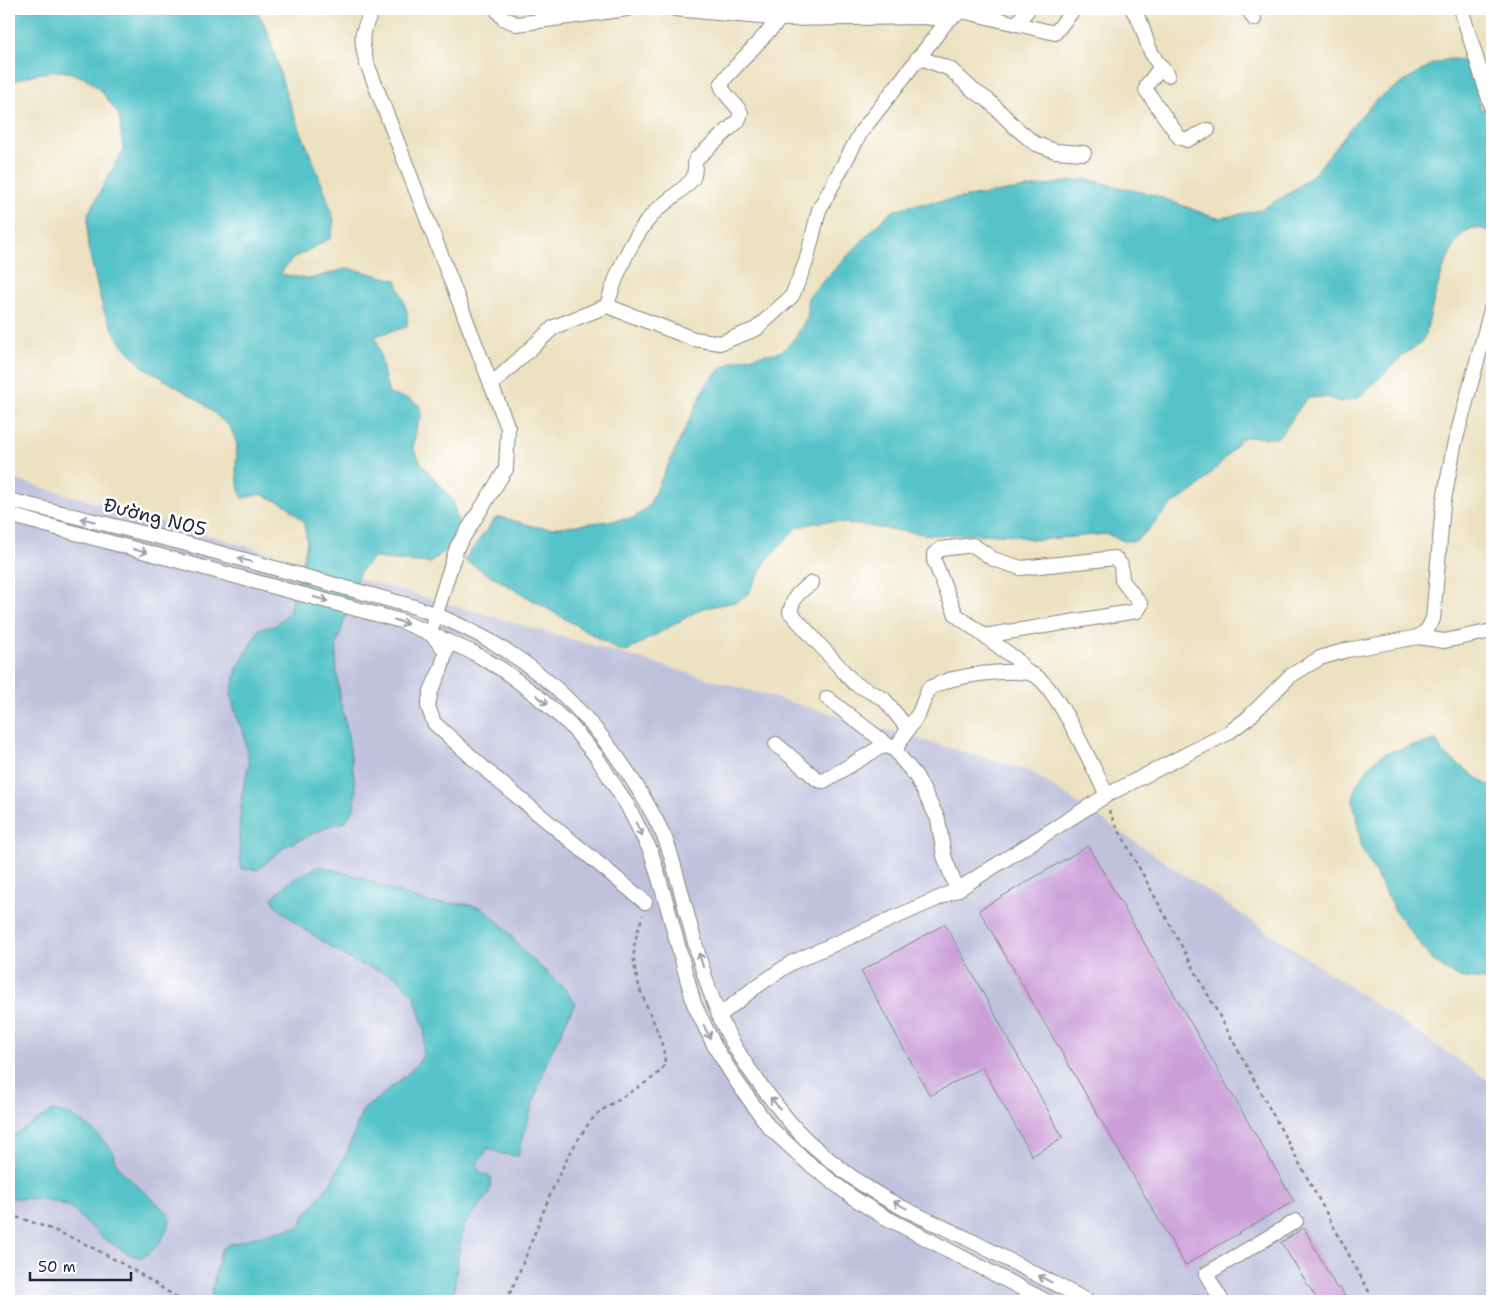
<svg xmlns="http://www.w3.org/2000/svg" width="1501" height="1310" viewBox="0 0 1501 1310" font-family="'Shantell Sans',sans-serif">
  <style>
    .industrial { fill: #c0c2dd }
    .water { fill: #55c3c9; stroke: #3c7282 }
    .building { fill: #cb9dd9 }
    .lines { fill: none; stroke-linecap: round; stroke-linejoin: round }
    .minor-casing { stroke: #87827e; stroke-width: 16 }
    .path { stroke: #87827e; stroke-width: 2.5; stroke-dasharray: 4 4; stroke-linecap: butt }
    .minor { stroke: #fff; stroke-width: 14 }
    .oneway { stroke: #9c9ca7 }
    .labels { text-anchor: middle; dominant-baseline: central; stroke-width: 5; stroke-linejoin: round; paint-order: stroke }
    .street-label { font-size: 19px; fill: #22223b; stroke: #fff }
  </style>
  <rect width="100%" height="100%" fill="#fff"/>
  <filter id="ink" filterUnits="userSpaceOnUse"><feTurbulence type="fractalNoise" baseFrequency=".02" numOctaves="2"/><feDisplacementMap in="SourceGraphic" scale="10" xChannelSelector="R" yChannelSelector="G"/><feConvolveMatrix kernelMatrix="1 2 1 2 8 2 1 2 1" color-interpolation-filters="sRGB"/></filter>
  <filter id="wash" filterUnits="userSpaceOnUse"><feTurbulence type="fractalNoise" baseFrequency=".0096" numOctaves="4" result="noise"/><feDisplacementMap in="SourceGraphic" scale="20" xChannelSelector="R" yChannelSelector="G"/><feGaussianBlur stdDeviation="1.12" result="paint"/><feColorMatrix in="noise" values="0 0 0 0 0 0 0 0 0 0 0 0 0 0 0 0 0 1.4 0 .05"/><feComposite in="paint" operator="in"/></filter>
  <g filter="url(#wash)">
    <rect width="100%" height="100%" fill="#ece1c0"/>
    <path class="industrial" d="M9,478L1030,771L1492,1083V1301H9Z"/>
    <g class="water">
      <path d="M9,9H256L268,32L287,97L324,189L334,220L331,238L292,259L280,274L310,279L349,268L396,280L407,311V327L375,336C382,355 383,375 389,394L409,399L420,406L421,417L417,426L413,447L421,463L452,500L459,526L449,548L430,563L373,558L359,573L337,643L336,665L340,699L348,735L356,792L354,809L344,823L334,824L286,846L257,870L241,869L239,834L242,794L249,764L244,734L237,719L231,695L237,669L259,629L275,626L289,612L307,543L304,522L286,505L261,494L243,498L239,490L236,470L237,444L230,427L200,401L142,366L118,339L103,309L88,247V214L123,150L119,115L101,91L87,79L68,72L52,71L28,76L9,83Z"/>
      <path d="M1449,59C1454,59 1460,59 1464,62C1473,68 1478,100 1481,110L1492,105V133L1487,135L1492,151V233C1487,231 1480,227 1473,228C1446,234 1431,313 1425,336L1419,345L1407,352L1358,398L1340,402L1327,397L1307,398C1296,411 1289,428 1276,438L1246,437L1241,439L1220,464L1196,489L1170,506L1142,536L1135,541H1124L1107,534L1036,540L1005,534L932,535L828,521L814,523L796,528L766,561L748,594L736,602L703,608L627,651H620L464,560L495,519L501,517L536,527L552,528L634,518L648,507L706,385C725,360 736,360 766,354C771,353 776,354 781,351C790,346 800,331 805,321C811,313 804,305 809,296L885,217L893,211L908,206L1086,179L1157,196L1213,217L1221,218L1260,210L1290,193L1316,172L1356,121L1376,100L1432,64Z"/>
      <path d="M1436,740L1443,753L1483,782L1492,788V981L1457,977L1432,961L1394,909L1362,848L1353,801L1356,785L1372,763L1385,753Z"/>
      <path d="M320,866L363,878L390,890L430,903L466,904L482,908L504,927L524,952L565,989L575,1003L547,1061L522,1138L518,1156L503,1154L488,1148L477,1164L479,1171L492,1179L488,1196L474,1212L463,1228L458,1256L453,1301H214L211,1293L221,1250L228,1245L268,1233L299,1227L307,1212L318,1200L334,1177L347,1152L362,1111L411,1071L422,1058L425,1032L414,995L395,976L354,962L298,925L276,906L272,898L290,881Z"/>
      <path d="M53,1111L72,1116L92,1129L113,1151L114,1159L122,1172L171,1216C167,1236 158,1247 142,1258L131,1255L100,1236L69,1206L44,1199L9,1198V1138Z"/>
    </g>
    <g id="blocks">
      <g class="building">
        <path d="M1088,846L1294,1201L1185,1265L979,910Z"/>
        <path d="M945,924L1063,1138L1032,1156L982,1067L930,1096L861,971Z"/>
        <path d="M1304,1228L1337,1289L1340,1287L1347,1301H1318L1281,1242Z"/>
      </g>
    </g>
  </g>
  <g filter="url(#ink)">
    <use href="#blocks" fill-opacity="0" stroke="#87827e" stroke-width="1"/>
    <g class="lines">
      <defs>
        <g id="minor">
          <path d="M496,9L503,18L517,24L627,9"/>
          <path d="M675,9L780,19L925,17L948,20L962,11L1055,33L1074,9"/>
          <path d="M1132,9C1142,22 1143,31 1148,45C1152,57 1160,66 1168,75"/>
          <path d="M1248,9L1254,19"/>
          <path d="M1461,9L1492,109"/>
          <path d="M372,11C361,33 360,37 366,61L508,428L506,469L457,547L430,633L446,651L441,669L431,691L428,706L434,723L495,778L645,902"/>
          <path d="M1017,24L1028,9"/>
          <path d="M918,57L950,69L974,91L988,100L1015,127L1034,143L1055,151L1084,153"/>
          <path d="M1161,67L1147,85L1146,90L1179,137L1187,140L1208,130"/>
          <path d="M607,306C615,276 632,237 653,214C662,204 689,186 693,178C696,172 694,165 696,159L738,121L741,113C736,103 724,96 721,85L726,77L780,19"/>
          <path d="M491,385L554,327L607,306L694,339L720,343L756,329L792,296L806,262L819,210L861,132L948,20"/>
          <path d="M9,500L187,544L415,607C515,642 584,700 639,790C650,809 662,828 669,849C686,904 697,962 719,1015C732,1046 752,1075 773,1101C784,1115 796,1131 810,1143C826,1157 844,1172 862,1184C894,1206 931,1221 966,1238C1007,1259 1047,1280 1088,1301"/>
          <path d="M9,515L401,621L474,653L503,670L537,696L570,725L596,756L627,805L651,852L667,905L694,1004L715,1047L737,1082L769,1127L808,1163L852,1197L879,1214L1046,1301"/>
          <path d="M812,583C798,592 794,596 790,612L854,683L884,699L908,729"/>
          <path d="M984,636L1137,611L1141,605L1122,580L1121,565L1115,558L1021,568L993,559L973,545L941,549L934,554V560L956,615L1016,659L1028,673"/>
          <path d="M1418,637L1444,641L1492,631"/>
          <path d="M827,698L889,746"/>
          <path d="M776,744L818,780L824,781L879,748L889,746L897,752"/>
          <path d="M957,890L944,856L938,819L916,776L900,757L897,752V746L919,713L929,688C938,685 948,679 958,678C974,674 1019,668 1034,675C1056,685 1094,770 1107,795"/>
          <path d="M719,1016L753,989L791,963L957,890L1107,795L1228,733L1248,718L1290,676L1320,658L1347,650L1418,637L1427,630L1433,619L1443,505L1454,446L1492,306"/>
          <path d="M1222,1301L1206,1274L1296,1221"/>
        </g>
      </defs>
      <use href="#minor" class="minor-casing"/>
      <g class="path">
        <path d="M1109,810L1110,814L1374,1301"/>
        <path d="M9,1215C71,1232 128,1265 182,1301"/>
        <path d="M506,1301C535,1243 550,1176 590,1122C603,1103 659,1081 664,1065C669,1048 644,1004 639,986C636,976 633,962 634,952C634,940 639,927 643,915"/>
      </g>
      <use href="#minor" class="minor"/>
    </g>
    <defs><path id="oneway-shaft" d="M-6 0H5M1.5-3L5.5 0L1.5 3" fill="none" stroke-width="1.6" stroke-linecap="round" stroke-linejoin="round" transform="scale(1.25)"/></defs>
    <g class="oneway">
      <use href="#oneway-shaft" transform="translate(88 520) rotate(-166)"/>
      <use href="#oneway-shaft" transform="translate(140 551) rotate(15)"/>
      <use href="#oneway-shaft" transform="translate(245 560) rotate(-165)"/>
      <use href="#oneway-shaft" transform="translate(321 599) rotate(15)"/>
      <use href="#oneway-shaft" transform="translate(401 622) rotate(19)"/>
      <use href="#oneway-shaft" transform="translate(542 700) rotate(41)"/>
      <use href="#oneway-shaft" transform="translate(639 829) rotate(63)"/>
      <use href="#oneway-shaft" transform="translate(701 960) rotate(-106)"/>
      <use href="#oneway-shaft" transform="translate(707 1032) rotate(64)"/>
      <use href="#oneway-shaft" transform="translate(775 1103) rotate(-130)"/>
      <use href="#oneway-shaft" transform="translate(900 1205) rotate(-151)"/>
      <use href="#oneway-shaft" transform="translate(1045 1279) rotate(-153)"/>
    </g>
  </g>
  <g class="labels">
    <g class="street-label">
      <text transform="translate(155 517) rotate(14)">Đường N05</text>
    </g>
  </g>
  <rect width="1501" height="1310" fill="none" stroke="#fff" stroke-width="30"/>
  <path d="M30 1272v8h101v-8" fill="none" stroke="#22223b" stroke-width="2.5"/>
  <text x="38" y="1272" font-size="15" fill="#22223b" stroke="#ffffff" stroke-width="4" paint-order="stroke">50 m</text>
</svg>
